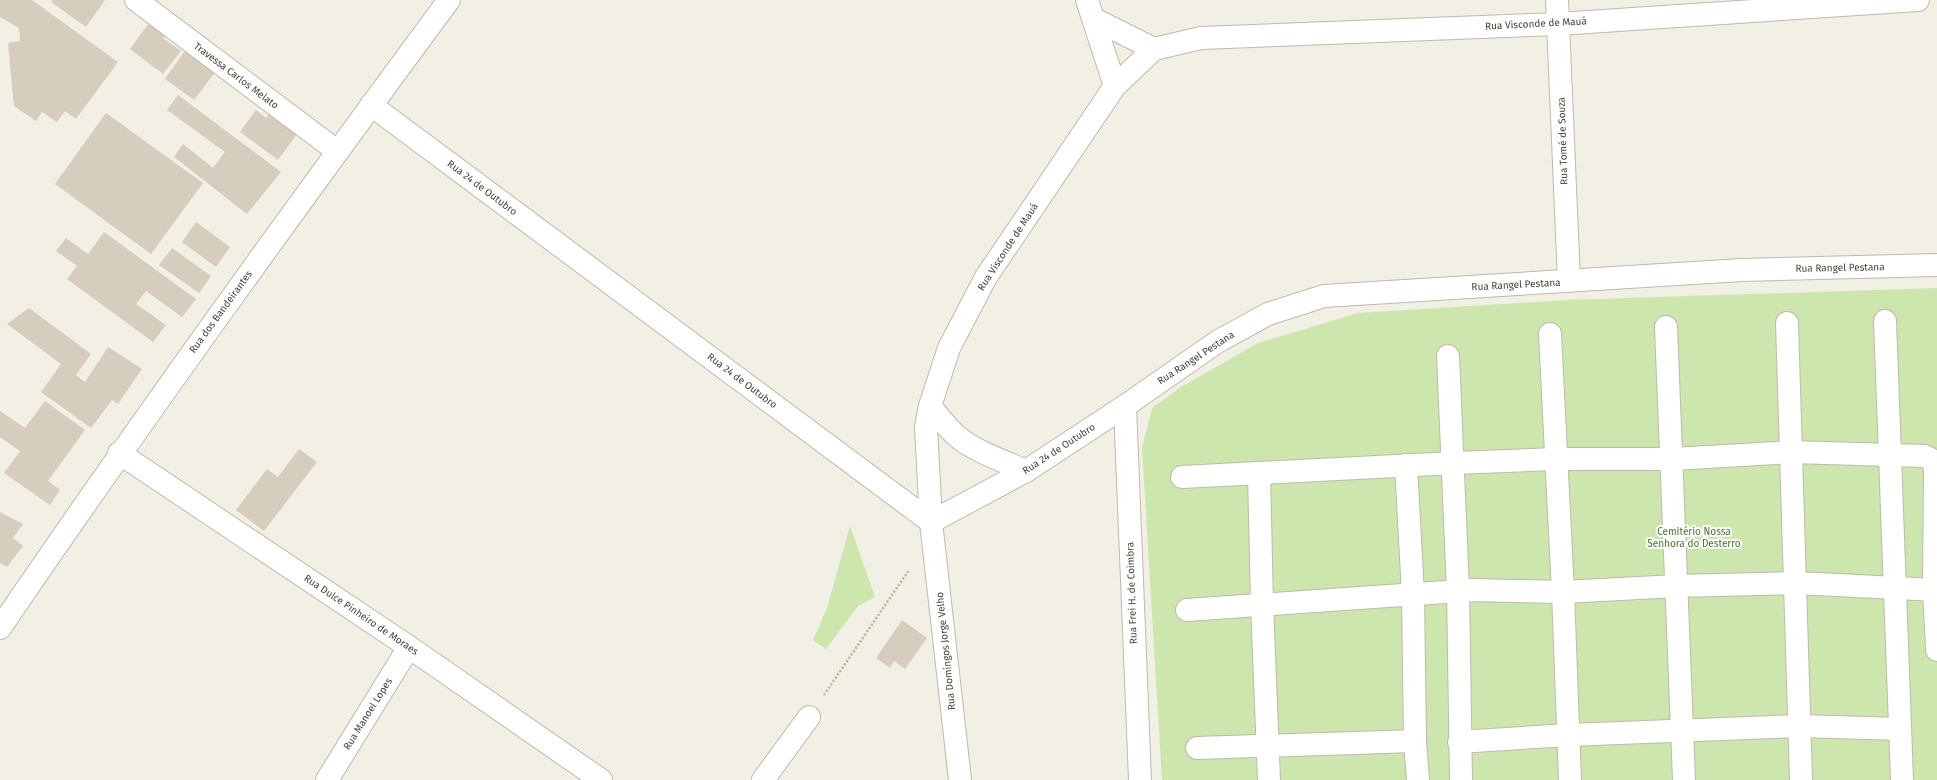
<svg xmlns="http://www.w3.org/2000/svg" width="1937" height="780" viewBox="0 0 1937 780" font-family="'Fira Sans',sans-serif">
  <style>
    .green { fill: #cce6ae }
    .building { fill: #d7cdbe }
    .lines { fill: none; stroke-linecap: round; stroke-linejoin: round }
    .minor-casing { stroke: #c0b9ab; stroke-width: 24 }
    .path { stroke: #bfb29a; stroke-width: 2.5; stroke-dasharray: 2 2; stroke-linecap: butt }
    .minor { stroke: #fff; stroke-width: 22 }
    .labels { text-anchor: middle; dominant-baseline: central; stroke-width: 4; stroke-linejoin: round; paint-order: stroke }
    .street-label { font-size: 10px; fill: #453f35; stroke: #fff }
    .park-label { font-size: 10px; fill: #45752a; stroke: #fff }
  </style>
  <rect width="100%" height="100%" fill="#f2efe5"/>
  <g class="green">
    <path d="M1937,288V780H1162L1142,448L1152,408L1181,387L1258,343L1358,313L1566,300Z"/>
    <path d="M850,526L875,597L858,606L826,649L813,640L827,608Z"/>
  </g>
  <g class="building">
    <path d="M0,0H32L118,62L76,119L65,111L57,122L42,112L36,121L14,106L8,43L20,41L19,28L0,17Z"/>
    <path d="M53,0H105L86,27L51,2Z"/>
    <path d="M152,19L168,32L163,38L181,51L163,74L130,49Z"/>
    <path d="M189,45L219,67L194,100L165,79Z"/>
    <path d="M178,95L281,172L247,214L174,157L183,144L213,168L225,152L167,110Z"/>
    <path d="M273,109L300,130L278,160L240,132L256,110L266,118Z"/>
    <path d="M106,113L203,183L151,254L55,184Z"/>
    <path d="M196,222L230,247L216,267L182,242Z"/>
    <path d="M104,232L196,299L182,317L146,291L136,304L166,325L153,342L67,279L77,266L56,251L66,238L88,254Z"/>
    <path d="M172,248L211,276L199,293L159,265Z"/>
    <path d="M29,308L91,354L76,375L85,382L108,347L142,369L118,404L112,400L91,428L41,392L61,364L7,324Z"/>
    <path d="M45,401L85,430L48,481L60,490L50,505L4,473L20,451L0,437V411L25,428Z"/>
    <path d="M299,449L317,462L264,531L236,510L267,469L278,477Z"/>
    <path d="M0,512L23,524L13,538L23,546L7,567L0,563Z"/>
    <path d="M902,620L927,638L905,669L894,661L890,668L876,658Z"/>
  </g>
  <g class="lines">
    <defs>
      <g id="minor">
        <path d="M136,0L337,151"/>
        <path d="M1087,0L1115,86"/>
        <path d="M1557,0L1569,281"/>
        <path d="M1094,19L1154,49L1201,38L1558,24L1918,0"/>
        <path d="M371,105L931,522"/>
        <path d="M1885,321L1902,780"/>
        <path d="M1787,323L1801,780"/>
        <path d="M1666,327L1684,780"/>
        <path d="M1550,334L1563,592L1570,780"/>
        <path d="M1448,356L1458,590L1461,780"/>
        <path d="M930,406C939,417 948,429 959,438C978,453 1004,461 1026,471"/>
        <path d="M1125,406L1140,780"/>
        <path d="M119,453L409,647L601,780"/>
        <path d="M1259,473L1262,604L1269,780"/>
        <path d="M1182,477L1454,463L1556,459H1673L1792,452L1925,456L1932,460L1935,468L1934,590L1937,650"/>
        <path d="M931,522L1026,471L1125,406L1217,342L1268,314L1324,296L1742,270L1937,265"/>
        <path d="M1187,610L1474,590L1563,592L1677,586L1796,583L1937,590"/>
        <path d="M0,628C145,415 296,207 449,0"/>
        <path d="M1415,741L1418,780"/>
        <path d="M1459,742L1568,735L1800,726L1900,729"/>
        <path d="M1197,748L1415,741L1413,594L1406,465"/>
        <path d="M327,780L409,647"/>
        <path d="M763,780L809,717"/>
        <path d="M960,780L931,522L926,427L930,406L949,348L986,277L1115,86L1154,49"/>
      </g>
    </defs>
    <use href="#minor" class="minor-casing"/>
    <path class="path" d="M824,695L909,570"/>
    <use href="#minor" class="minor"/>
  </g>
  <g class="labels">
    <g class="street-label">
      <text transform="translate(1536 24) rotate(-3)">Rua Visconde de Mauá</text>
      <text transform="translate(236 76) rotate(37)">Travessa Carlos Melato</text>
      <text transform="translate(1563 141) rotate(-92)">Rua Tomé de Souza</text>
      <text transform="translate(482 188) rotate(37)">Rua 24 de Outubro</text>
      <text transform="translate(1008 247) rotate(-57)">Rua Visconde de Mauá</text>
      <text transform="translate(1840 268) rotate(-1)">Rua Rangel Pestana</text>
      <text transform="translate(1516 285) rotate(-3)">Rua Rangel Pestana</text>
      <text transform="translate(221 312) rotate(-54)">Rua dos Bandeirantes</text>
      <text transform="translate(1196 358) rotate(-33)">Rua Rangel Pestana</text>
      <text transform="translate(742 381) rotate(37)">Rua 24 de Outubro</text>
      <text transform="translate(1059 449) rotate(-33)">Rua 24 de Outubro</text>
      <text transform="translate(1132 593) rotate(-92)">Rua Frei H. de Coimbra</text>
      <text transform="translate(361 615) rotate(34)">Rua Dulce Pinheiro de Moraes</text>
      <text transform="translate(946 651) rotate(-96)">Rua Domingos Jorge Velho</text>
      <text transform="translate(368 714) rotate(-58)">Rua Manoel Lopes</text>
    </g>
    <g class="park-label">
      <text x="1694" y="532">Cemitério Nossa<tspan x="1694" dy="12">Senhora do Desterro</tspan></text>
    </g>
  </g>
</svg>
